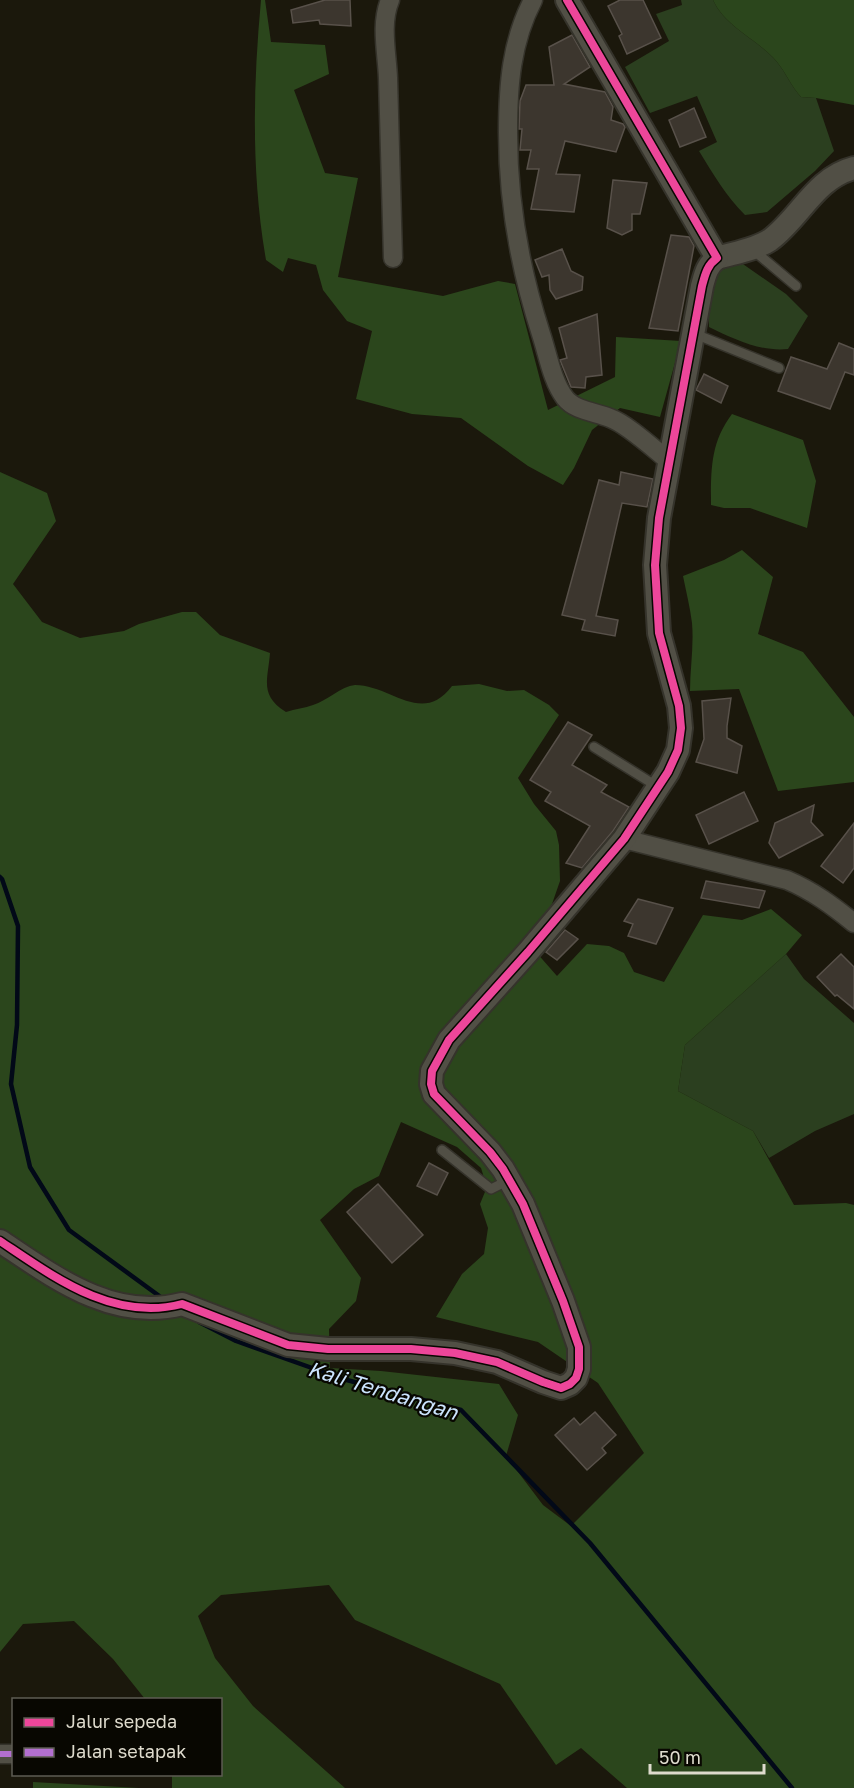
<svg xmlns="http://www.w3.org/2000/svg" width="854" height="1788" viewBox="0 0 854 1788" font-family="'Golos Text',sans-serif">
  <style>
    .green { fill: #2b3f1f }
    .forest { fill: #2b461c; fill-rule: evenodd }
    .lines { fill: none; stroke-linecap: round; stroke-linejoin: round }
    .stream { stroke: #020918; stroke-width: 4.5 }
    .building { fill: #3c362e; stroke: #58514a; stroke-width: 1.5 }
    .service-casing { stroke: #35332b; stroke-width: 12 }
    .minor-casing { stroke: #35332b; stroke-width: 21 }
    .tertiary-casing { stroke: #35332b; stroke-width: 26 }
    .service { stroke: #514f45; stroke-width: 9 }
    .minor { stroke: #514f45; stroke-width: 18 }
    .tertiary { stroke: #514f45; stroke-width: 22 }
    .quiet { stroke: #b36fd0; stroke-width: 6; stroke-dasharray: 12 6; stroke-linecap: butt }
    .cycleway-casing { stroke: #080701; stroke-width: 11 }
    .cycleway { stroke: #ed469a; stroke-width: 8 }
    .labels { text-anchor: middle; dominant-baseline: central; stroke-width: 4.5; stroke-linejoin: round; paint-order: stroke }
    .water-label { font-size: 21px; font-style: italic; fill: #cce5fe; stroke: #080701 }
  </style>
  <rect width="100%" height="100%" fill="#1b180c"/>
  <g class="green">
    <path d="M681,0H713C726,28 758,39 777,62C786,73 791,86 801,97L816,98L834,151L815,171L767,212L745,215C726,196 713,174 699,151L717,142L697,96L650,113L625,67L669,41L656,14L682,5Z"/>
    <path d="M740,262L786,294L808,316L788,349C760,352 734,339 709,327C708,294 703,272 740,262Z"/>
    <path d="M786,954L804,979L854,1023V1114L815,1131L769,1158L753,1131L678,1091L685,1045Z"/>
  </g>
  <g class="forest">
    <path d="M261,0H265L271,42L325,45L329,74L294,90L325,173L358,178L338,277L443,296L498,281L515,284L548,410L615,377L616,337L681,341L660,417L620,408L592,430L574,468L563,485L528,466L461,418L412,414L356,399L372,331L347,321L323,290L316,265L288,258L283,272L266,260C251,174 253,86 261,0Z"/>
    <path d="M713,0H854V105L816,98L801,97C791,86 786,73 777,62C758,39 726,28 713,0Z"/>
    <path d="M732,414L803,440L816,481L807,528L750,508H724L711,505C711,471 710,443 732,414Z"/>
    <path d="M0,472L47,493L56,521L13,584L42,622L80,638L124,631L139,624L182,612H196L220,635L270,653C268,680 259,695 286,712C295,709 305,708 313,705C327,701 341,686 355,685C391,685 422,726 452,686L479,684L507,691L524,690L549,705L559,715L518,778L534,804L556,831L559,845L560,881L552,904L528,943L557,976L587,944L609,946L624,953L634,972L664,982L703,915L742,920L771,909L802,935L786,954L685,1045L678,1091L753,1131L794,1205L846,1203L854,1205V1788H627L581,1748L556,1765L500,1684L355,1620L329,1585L221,1595L198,1616L215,1658L253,1706L345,1788H172V1775L220,1774V1700L145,1699L113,1659L74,1621L23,1624L0,1652ZM401,1122L457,1147L481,1168L487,1187L480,1204L488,1228L484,1254L462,1274L436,1317L538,1342L598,1383L644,1453L571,1526L543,1505L506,1456L518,1415L499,1384L381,1371L330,1368L329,1329L356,1301L361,1278L320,1220L354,1189L379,1176Z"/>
    <path d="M742,550L773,577L758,634L803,652L854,717V782L778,791L739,689L690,691C690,669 694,646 692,623C690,607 686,591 683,576L724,560Z"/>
    <path d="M33,1782L139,1788H33Z"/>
  </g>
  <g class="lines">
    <g class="stream">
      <path d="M0,877L2,879L18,926L17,1025L11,1084L30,1167L69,1230L162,1298"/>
      <path d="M199,1322L236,1341L343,1379L461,1410L590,1543L792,1788"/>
    </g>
  </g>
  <g class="building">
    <path d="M325,0H350L351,26L320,24L319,20L293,23L291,10Z"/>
    <path d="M620,0H643L661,38L627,54L619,36L622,34L608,6Z"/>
    <path d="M572,35L590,67L564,84L605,92L613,107L611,120L623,124L625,127L616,152L565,141L556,174L580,175L574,212L531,209L539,169H527L531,150H520L522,129H519L520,101L526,85H554L549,47Z"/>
    <path d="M694,108L706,137L680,147L669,120Z"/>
    <path d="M613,180L647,183L640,214H632V230L622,235L607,228Z"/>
    <path d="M671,235L689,237L694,246L678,331L649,328Z"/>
    <path d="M562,249L571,271L583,277L582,290L556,299L550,290L549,275L542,277L535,260Z"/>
    <path d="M597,314L602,375L586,377L585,388L571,387L560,360L567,358L559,328Z"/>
    <path d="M839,343L854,349V375L845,372L830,409L778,391L791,357L827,369Z"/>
    <path d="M704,374L728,386L721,403L696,390Z"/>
    <path d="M621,472L653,479L647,507L622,503L596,616L618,620L615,636L582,630L585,620L562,615L599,480L619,485Z"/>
    <path d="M731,698L727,726V738L742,746L737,773L696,762L704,739L702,701Z"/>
    <path d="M568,722L592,735L572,765L607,785L601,792L629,807L613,831L582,868L566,863L590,826L545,801L551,792L530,780Z"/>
    <path d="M744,792L758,821L709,844L696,815Z"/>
    <path d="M814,805L811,822L823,835L779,858L769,843L775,823Z"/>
    <path d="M854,823V868L843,883L821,866Z"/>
    <path d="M706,881L765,891L759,908L701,898Z"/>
    <path d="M638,899L673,908L656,944L628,936L633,924L624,921Z"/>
    <path d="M565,930L578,939L557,960L546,952Z"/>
    <path d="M841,954L854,967V1009L837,995L835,996L817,977Z"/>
    <path d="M429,1163L448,1173L437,1195L417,1186Z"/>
    <path d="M378,1184L423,1235L392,1263L347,1212Z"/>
    <path d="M595,1412L616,1435L602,1448L606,1453L587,1470L555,1435L574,1418L580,1425Z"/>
  </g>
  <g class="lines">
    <defs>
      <g id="service">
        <path d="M752,249L796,286"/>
        <path d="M695,334L779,368"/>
        <path d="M594,747L658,787"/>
        <path d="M442,1150L491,1189L509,1180"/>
      </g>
      <g id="minor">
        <path d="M390,0C380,24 387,53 388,78C390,138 391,198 393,258"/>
        <path d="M533,0C511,42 508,86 508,133C508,202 520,269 541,334C548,355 552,381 565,398C575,411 596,412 610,418C627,424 654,449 669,461"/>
        <path d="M624,839L787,880C813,891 833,906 854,923"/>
        <path d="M0,1754H14"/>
      </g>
      <g id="tertiary">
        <path d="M717,258C733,253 755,250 770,240C800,218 815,178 854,168"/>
        <path d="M0,1241C54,1277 113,1322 182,1304L288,1345L328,1349H411L455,1353L497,1362L543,1382L561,1388L570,1384L576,1378L579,1369V1347L563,1301L523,1204L503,1169L490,1152L434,1094L431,1084L432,1071L449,1040L528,952L624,839L668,772L678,750L681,728L679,706L659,633L655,565L659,518L702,286C705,275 707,265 717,258L567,0"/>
      </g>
    </defs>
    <use href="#service" class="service-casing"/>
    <use href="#minor" class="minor-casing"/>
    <use href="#tertiary" class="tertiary-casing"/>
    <use href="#service" class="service"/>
    <use href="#minor" class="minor"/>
    <use href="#tertiary" class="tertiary"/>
    <path class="quiet" d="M0,1754H14"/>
    <defs>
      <path id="cycleway" d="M0,1241C54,1277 113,1322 182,1304L288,1345L328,1349H411L455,1353L497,1362L543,1382L561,1388L570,1384L576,1378L579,1369V1347L563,1301L523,1204L503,1169L490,1152L434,1094L431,1084L432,1071L449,1040L528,952L624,839L668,772L678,750L681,728L679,706L659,633L655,565L659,518L702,286C705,275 707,265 717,258L567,0"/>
    </defs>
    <use href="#cycleway" class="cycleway-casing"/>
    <use href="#cycleway" class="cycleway"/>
  </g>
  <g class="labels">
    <g class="water-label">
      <text transform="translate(383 1390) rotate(17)">Kali Tendangan</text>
    </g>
  </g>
  <rect x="12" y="1698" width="210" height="78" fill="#080701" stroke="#5e5c53" stroke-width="1.5"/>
  <rect x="24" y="1718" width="30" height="9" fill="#ed469a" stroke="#5e5c53" stroke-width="1.5"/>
  <text x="66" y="1728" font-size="18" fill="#dedbcd">Jalur sepeda</text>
  <rect x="24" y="1748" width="30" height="9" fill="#b36fd0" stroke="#5e5c53" stroke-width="1.5"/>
  <text x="66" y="1758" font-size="18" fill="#dedbcd">Jalan setapak</text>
  <path d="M650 1764v9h114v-9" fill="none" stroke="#dedbcd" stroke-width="3"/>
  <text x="659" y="1764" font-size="18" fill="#dedbcd" stroke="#080701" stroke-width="4.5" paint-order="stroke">50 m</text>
</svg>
